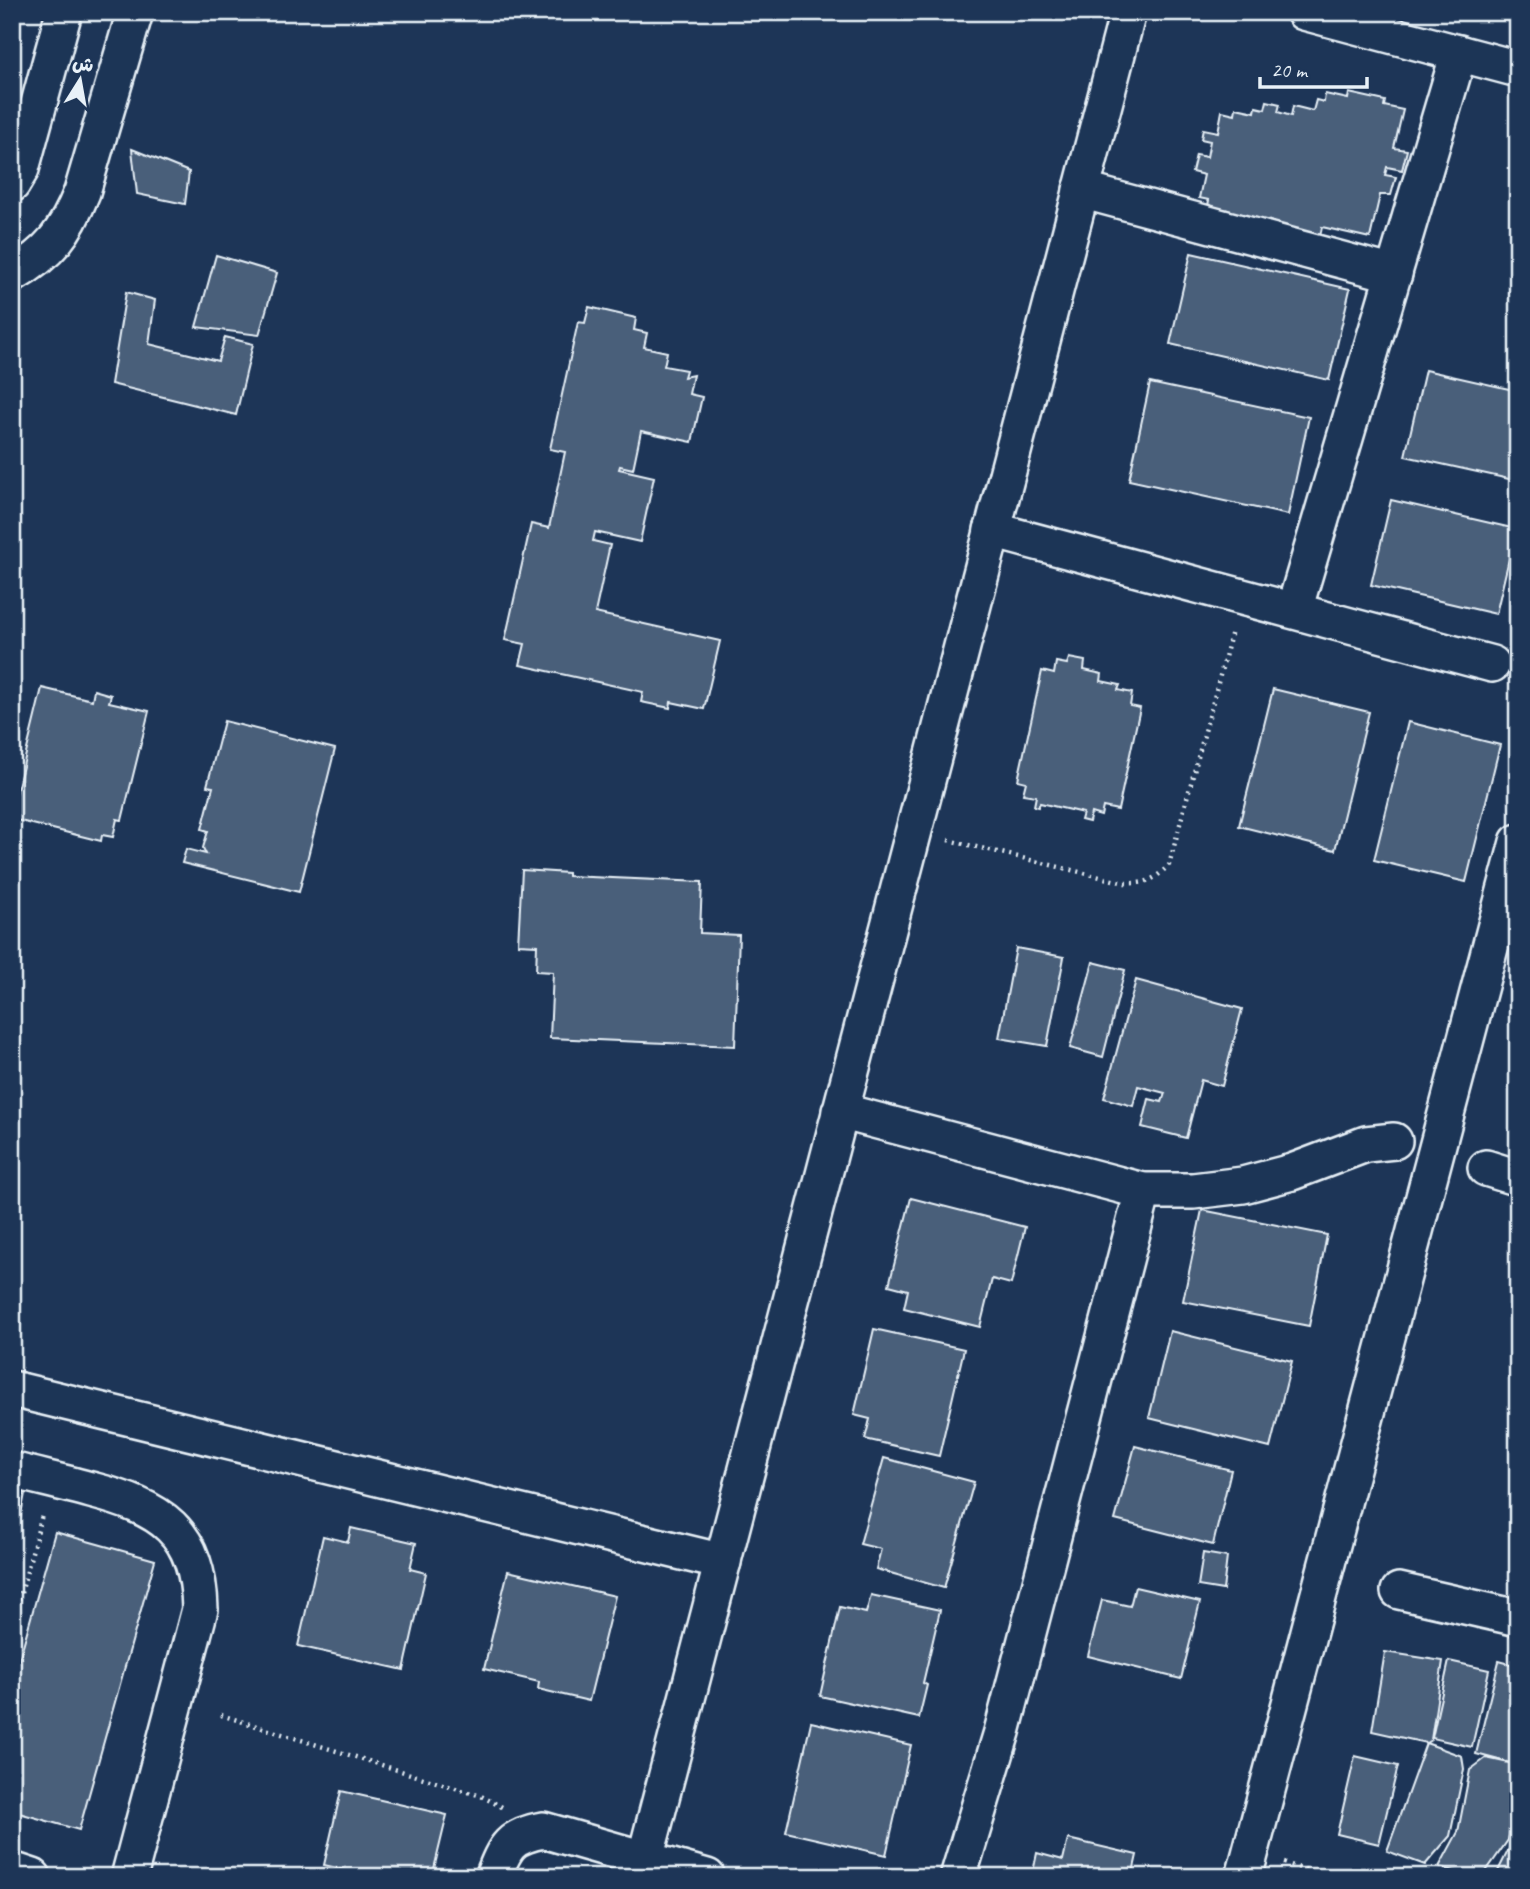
<svg xmlns="http://www.w3.org/2000/svg" width="1530" height="1889" viewBox="0 0 1530 1889" font-family="Caveat,'Playpen Sans Arabic',sans-serif">
  <style>
    .building { fill: #495e7a; stroke: #e8f1f8; stroke-width: 2 }
    .lines { fill: none; stroke-linecap: round; stroke-linejoin: round }
    .street-casing { stroke: #e8f1f8; stroke-width: 40 }
    .path { stroke: #e8f1f8; stroke-width: 4.5; stroke-dasharray: 2 5; stroke-linecap: butt }
    .street { stroke: #1d3557; stroke-width: 35 }
  </style>
  <rect width="100%" height="100%" fill="#1d3557"/>
  <filter id="ink" filterUnits="userSpaceOnUse"><feTurbulence type="fractalNoise" baseFrequency=".0143" numOctaves="2"/><feDisplacementMap in="SourceGraphic" scale="14" xChannelSelector="R" yChannelSelector="G"/><feConvolveMatrix kernelMatrix="1 2 1 2 8 2 1 2 1" color-interpolation-filters="sRGB"/></filter>
  <g filter="url(#ink)">
    <g class="building">
      <path d="M12,12H20L12,49Z"/>
      <path d="M1349,93L1385,101L1384,106L1403,110L1394,148L1407,150L1402,170L1387,167L1385,175L1396,177L1391,195H1380L1370,238L1322,227L1319,241L1227,218L1228,210L1208,206L1209,200L1199,198L1204,175L1192,172L1196,155L1207,157L1210,141L1201,139L1203,129L1218,132L1222,111L1235,114L1236,108L1255,112L1256,107L1265,109L1267,101L1280,104L1278,112L1291,116L1293,106L1313,111L1316,100L1324,102L1325,94L1348,99Z"/>
      <path d="M132,149L189,172L185,204L137,194Z"/>
      <path d="M1191,253L1350,289L1329,380L1170,344Z"/>
      <path d="M216,255L277,273L259,335L196,327Z"/>
      <path d="M126,292L155,300L149,344L218,361L225,337L253,344L236,415L111,384Z"/>
      <path d="M589,307L636,318L634,330L647,333L644,347L667,352L664,366L686,370L684,377L693,375L689,394L702,397L692,442L641,431L633,469L620,466L619,469L654,477L640,542L595,532L593,541L610,545L595,613L720,641L704,709L671,702L670,708L641,702L643,692L520,665L525,644L505,640L531,524L549,528L565,452L550,449L578,322L585,323Z"/>
      <path d="M1425,370L1518,391V481L1405,456Z"/>
      <path d="M1150,383L1309,417L1288,515L1129,480Z"/>
      <path d="M1391,500L1516,529L1496,614L1371,585Z"/>
      <path d="M1069,658L1085,661L1084,670L1102,674L1101,681L1120,685L1118,690L1132,693L1130,706L1140,708L1118,810L1103,807L1101,816L1091,813L1089,822L1081,820L1083,813L1040,803L1038,807L1034,806L1036,796L1023,794L1026,782L1018,780L1042,671L1054,674L1056,662L1067,664Z"/>
      <path d="M42,688L92,700L94,690L111,695L109,702L149,711L122,820L117,819L113,837L102,835L101,841L12,819V811Z"/>
      <path d="M1273,689L1369,712L1335,850L1239,826Z"/>
      <path d="M224,721L335,749L299,892L182,863L186,849L206,854L203,848L208,831L202,829L213,787L207,786Z"/>
      <path d="M1408,722L1500,745L1466,882L1374,860Z"/>
      <path d="M522,870L568,873V876L702,882L700,933L739,935L735,1046L550,1038L553,972L536,971L537,945L518,944Z"/>
      <path d="M1016,948L1064,957L1047,1046L999,1038Z"/>
      <path d="M1093,962L1125,970L1103,1057L1070,1048Z"/>
      <path d="M1136,980L1242,1009L1222,1086L1201,1080L1186,1138L1142,1127L1149,1099L1162,1102L1165,1093L1138,1086L1133,1106L1104,1098Z"/>
      <path d="M911,1198L1025,1227L1011,1284L992,1279L980,1327L904,1308L908,1290L889,1285Z"/>
      <path d="M1202,1210L1327,1235L1309,1326L1183,1301Z"/>
      <path d="M874,1329L964,1349L939,1456L865,1439L870,1419L854,1415Z"/>
      <path d="M1170,1331L1292,1361L1270,1448L1149,1418Z"/>
      <path d="M1135,1446L1231,1470L1213,1545L1115,1520Z"/>
      <path d="M884,1458L974,1482L944,1588L876,1569L881,1549L860,1544Z"/>
      <path d="M12,1486L26,1488L12,1562Z"/>
      <path d="M351,1528L416,1543L410,1569L426,1573L404,1670L298,1646L323,1536L348,1542Z"/>
      <path d="M55,1532L155,1560L79,1830L12,1811V1685Z"/>
      <path d="M1203,1553L1227,1557L1223,1590L1198,1586Z"/>
      <path d="M508,1571L615,1596L589,1701L538,1689L539,1682L484,1669Z"/>
      <path d="M1135,1587L1200,1602L1181,1679L1088,1656L1102,1600L1130,1606Z"/>
      <path d="M871,1595L940,1610L923,1683L927,1685L919,1718L820,1696L840,1607L866,1613Z"/>
      <path d="M1385,1652L1443,1661L1431,1740L1426,1743L1372,1731Z"/>
      <path d="M1449,1661L1489,1670L1472,1747L1432,1738Z"/>
      <path d="M1499,1661L1518,1666V1765L1476,1754Z"/>
      <path d="M811,1722L911,1745L886,1855L786,1832Z"/>
      <path d="M1426,1743L1462,1756L1464,1769L1450,1836L1425,1865L1387,1851Z"/>
      <path d="M1355,1756L1398,1766L1379,1844L1337,1834Z"/>
      <path d="M1486,1758L1518,1765V1795L1508,1840L1482,1877H1478L1439,1867L1458,1832L1470,1770Z"/>
      <path d="M341,1791L447,1815L432,1877H375L324,1865Z"/>
      <path d="M1518,1813V1877H1495L1510,1847Z"/>
      <path d="M1068,1839L1137,1855L1132,1877H1032L1037,1853L1063,1860Z"/>
    </g>
    <g class="lines">
      <defs>
        <g id="street">
          <path d="M1304,12L1518,69"/>
          <path d="M12,184L21,169L64,12"/>
          <path d="M1081,190L1394,274"/>
          <path d="M12,275C50,253 66,232 82,192L135,12"/>
          <path d="M992,530L1492,664"/>
          <path d="M1294,610L1459,53"/>
          <path d="M840,1111L1143,1191H1193L1243,1185L1292,1172L1366,1144L1394,1141"/>
          <path d="M1486,1168L1518,1178"/>
          <path d="M12,1389L723,1562"/>
          <path d="M12,1470C39,1477 65,1483 91,1490C161,1508 198,1530 200,1609L129,1877"/>
          <path d="M1399,1591L1518,1618"/>
          <path d="M645,1859L1128,12"/>
          <path d="M12,1870L33,1877"/>
          <path d="M493,1877C505,1846 510,1836 543,1830L707,1877"/>
          <path d="M958,1877L1002,1732L1143,1191"/>
          <path d="M1244,1877L1518,842"/>
        </g>
      </defs>
      <use href="#street" class="street-casing"/>
      <g class="path">
        <path d="M948,840L1125,883C1147,884 1154,880 1169,865L1232,631"/>
        <path d="M12,1627L42,1515"/>
        <path d="M221,1715L481,1796L502,1807"/>
        <path d="M1284,1863L1330,1877"/>
      </g>
      <use href="#street" class="street"/>
    </g>
  </g>
  <rect width="1530" height="1889" fill="none" stroke="#1d3557" stroke-width="42"/>
  <rect x="21" y="21" width="1488" height="1847" fill="none" stroke="#e8f1f8" stroke-width="2.5" filter="url(#ink)"/>
  <g transform="translate(80 80) rotate(11)" stroke="#1d3557" stroke-width="5" paint-order="stroke">
  <path d="M0-5L12 26L0 18L-12 26Z" fill="#e8f1f8"/>
  <text y="-10" font-size="19" font-weight="bold" text-anchor="middle" fill="#e8f1f8">ش</text>
  </g>
  <path d="M1260 77v10h107v-10" fill="none" stroke="#e8f1f8" stroke-width="3.5"/>
  <text x="1271" y="77" font-size="21" fill="#e8f1f8" stroke="#1d3557" stroke-width="5" paint-order="stroke">20 m</text>
</svg>
